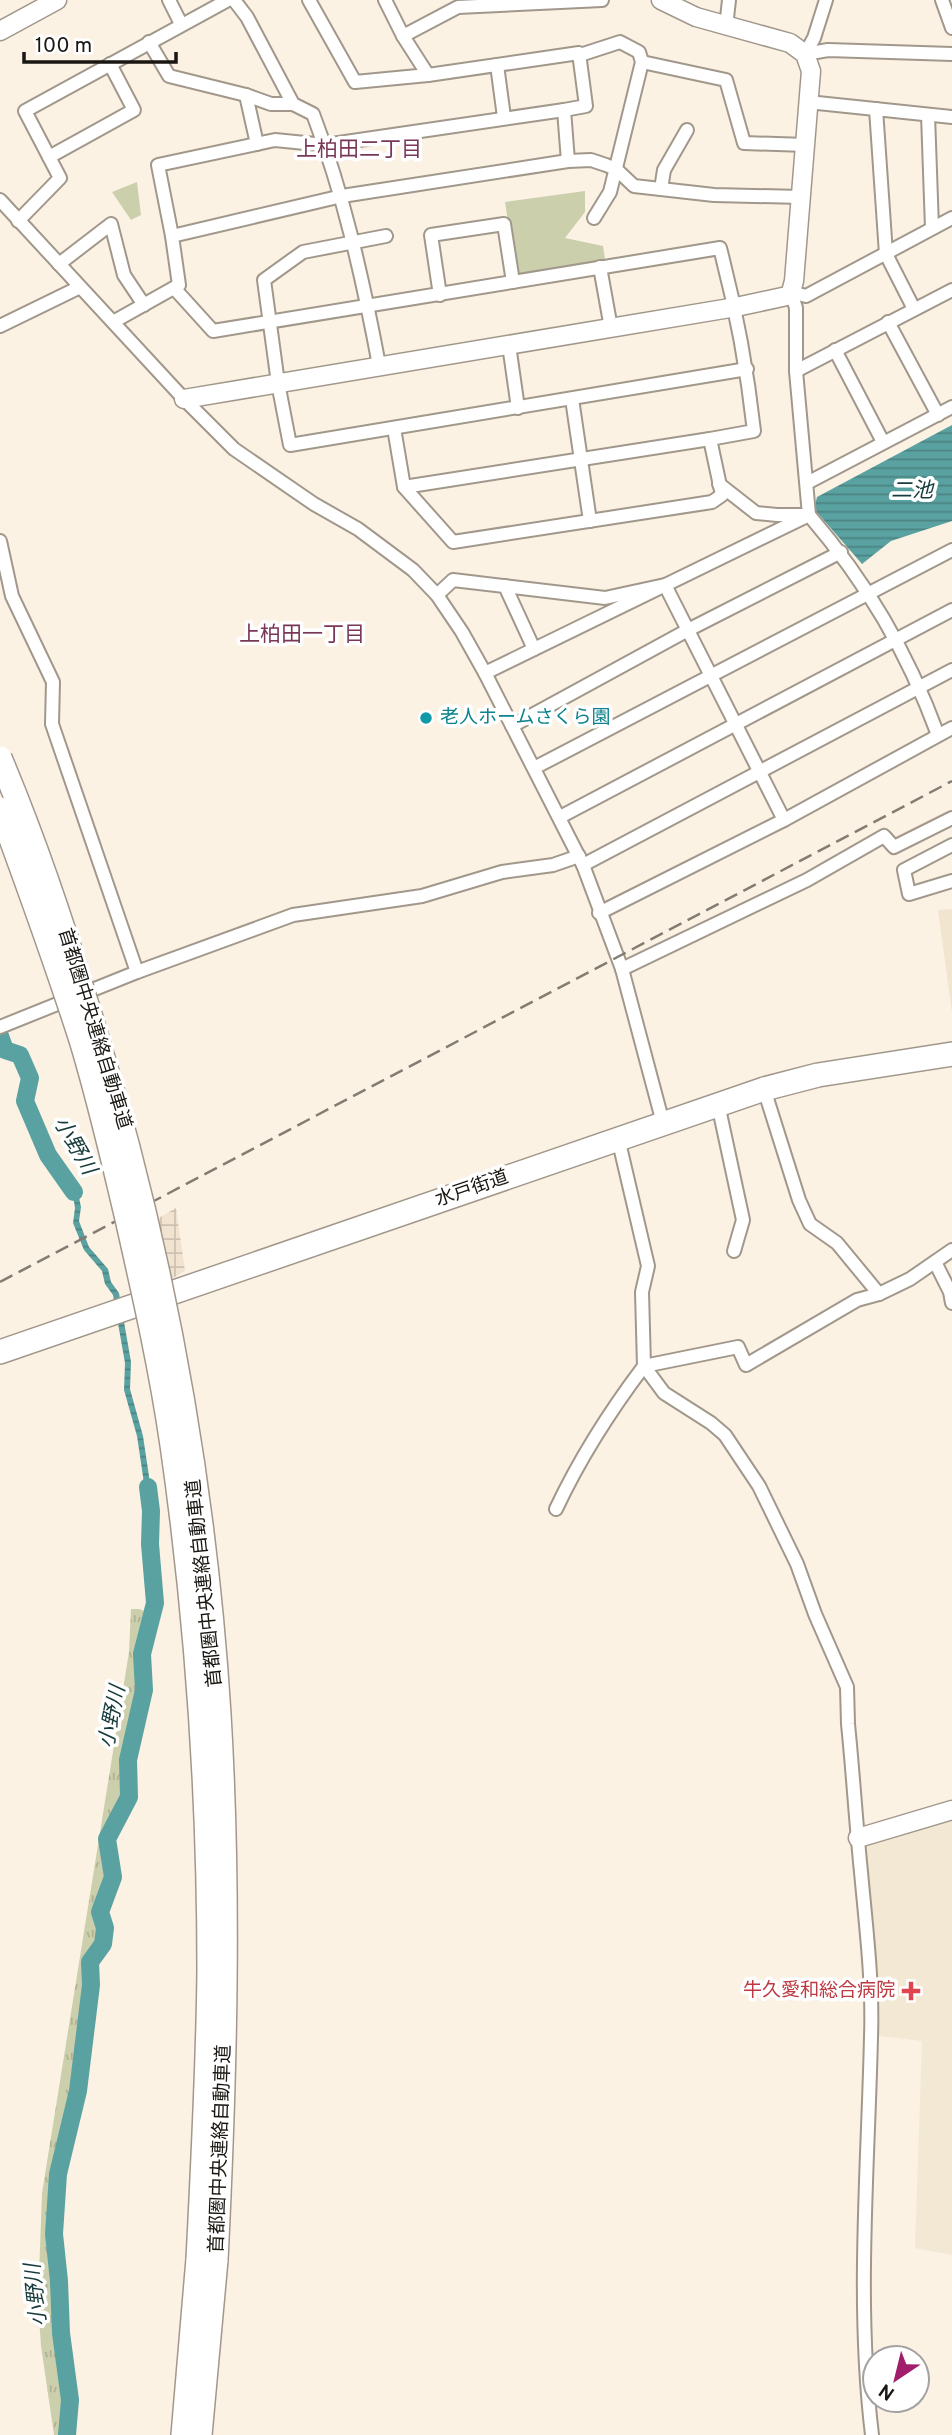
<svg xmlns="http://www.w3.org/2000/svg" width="952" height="2435" viewBox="0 0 952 2435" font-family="Overpass,'Noto Sans JP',sans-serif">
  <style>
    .built { fill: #f2e5d0 }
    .industrial { fill: url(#industrial-grid) }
    .medical { fill: #f3e8d3 }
    .grass { fill: url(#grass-tufts) }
    .green { fill: #cccfac }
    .water { fill: url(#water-rules) }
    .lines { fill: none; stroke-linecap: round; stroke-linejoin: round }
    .river { stroke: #5aa2a1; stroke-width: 18 }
    .street-casing { stroke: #a1988b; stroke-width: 16 }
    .secondary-casing { stroke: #a1988b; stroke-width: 21 }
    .highway-casing { stroke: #a1988b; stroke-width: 26 }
    .street { stroke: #fff; stroke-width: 12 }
    .secondary { stroke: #fff; stroke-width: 18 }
    .highway { stroke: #fff; stroke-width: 23 }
    .rail { stroke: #827c73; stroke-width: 2.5; stroke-dasharray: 14 7; stroke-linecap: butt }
    .highway-bridge-casing { stroke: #a1988b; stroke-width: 26; stroke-linecap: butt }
    .highway-bridge { stroke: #fff; stroke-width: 23 }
    .culture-dot { fill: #0f9aa8; stroke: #fff; stroke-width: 2.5 }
    .health-dot { fill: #e0444e; stroke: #fff; stroke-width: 2.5 }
    .labels { text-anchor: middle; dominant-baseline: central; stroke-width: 7; stroke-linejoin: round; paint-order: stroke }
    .culture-label { font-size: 19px; fill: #0d838f; stroke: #fff; text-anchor: start }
    .street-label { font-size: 19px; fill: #1a1712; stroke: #fff }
    .health-label { font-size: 19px; fill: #be3a42; stroke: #fff; text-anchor: end }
    .neighbourhood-label { font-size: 21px; fill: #783757; stroke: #fff }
    .water-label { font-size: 21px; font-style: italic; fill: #173a3a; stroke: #fff }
  </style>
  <defs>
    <pattern id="industrial-grid" width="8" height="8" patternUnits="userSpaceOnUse" patternTransform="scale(1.75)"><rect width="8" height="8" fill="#f2e3d0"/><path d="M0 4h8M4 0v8" fill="none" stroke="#cfc2b2"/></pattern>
    <pattern id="grass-tufts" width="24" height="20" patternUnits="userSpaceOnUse" patternTransform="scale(1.75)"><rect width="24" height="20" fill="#cccfac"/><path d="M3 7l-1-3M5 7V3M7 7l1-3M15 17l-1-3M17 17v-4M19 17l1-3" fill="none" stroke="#afb193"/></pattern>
    <pattern id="water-rules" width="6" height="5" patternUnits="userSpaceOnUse" patternTransform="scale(1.75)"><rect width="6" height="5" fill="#5aa2a1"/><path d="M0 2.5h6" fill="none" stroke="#4a8382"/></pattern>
  </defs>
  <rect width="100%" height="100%" fill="#fbf2e4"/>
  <path class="built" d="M952,909V1013L938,910Z"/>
  <path class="industrial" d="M176,1208L185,1271L168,1281L157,1219Z"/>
  <path class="medical" d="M952,1810V2255L915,2248L922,2041L871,2035L858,1838Z"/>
  <path class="grass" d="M131,1609H139L147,1612L136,1655L138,1683L135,1704L127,1733L124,1757L127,1796L108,1823L105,1833V1847L110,1864L97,1914L103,1928L102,1936L88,1964L83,2042L55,2178L51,2240L55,2273L56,2324L69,2397L64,2420V2435H54L41,2346L38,2303L42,2193L129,1652Z"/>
  <g class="green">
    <path d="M137,182L141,215L131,220L112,192Z"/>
    <path d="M585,191V212L565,238L603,246L606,266L516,276L505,202Z"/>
  </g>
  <g class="water">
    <path d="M952,425V521L891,541L862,564L814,509L817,497Z"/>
    <path d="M64,1172L78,1193L81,1207L79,1221L89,1247L108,1269L111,1282L119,1293L131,1362L130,1389L143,1436L154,1510H148L137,1436L124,1390L125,1363L113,1295L105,1284L102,1271L84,1250L73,1223L75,1208L73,1195L58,1174Z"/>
  </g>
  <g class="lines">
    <g class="river">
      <path d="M0,1036L5,1050L20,1055L30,1078L25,1101L48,1155L74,1192"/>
      <path d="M67,2435L70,2400L61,2333L59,2281L54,2234L58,2174L78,2091L91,1985L90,1962L103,1944L105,1928L100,1912L113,1877L107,1839L129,1797L128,1760L144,1690L142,1654L155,1603L150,1544L151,1511L148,1487"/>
    </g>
    <defs>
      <g id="street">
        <path d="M169,0L181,24"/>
        <path d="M234,0L247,17L293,104L313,114C344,195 363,280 379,365"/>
        <path d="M309,0L355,82L428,75"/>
        <path d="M385,0L403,36L428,75L579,53L586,106L564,110L568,161"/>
        <path d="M942,0L952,28"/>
        <path d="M726,27L729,0"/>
        <path d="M403,36L458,7L602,0"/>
        <path d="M149,42L169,76L246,95L271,104H293"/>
        <path d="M805,54L828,50L952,54"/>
        <path d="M805,54L814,38L826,0"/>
        <path d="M580,55L620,42L639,52L642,62L610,192L594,218"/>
        <path d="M642,62L726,80L744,143L806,145"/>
        <path d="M497,65L504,117"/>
        <path d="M246,95L257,144"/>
        <path d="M808,102L952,117"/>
        <path d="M876,109L886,254L914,309"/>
        <path d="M928,115L932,228"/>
        <path d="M49,157L134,110L110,64"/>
        <path d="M661,189L664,170L687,130"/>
        <path d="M0,200L184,399L234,449L314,504L358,529L413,570L437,595L462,632L485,673L583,865L622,969L663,1123"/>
        <path d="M18,221L60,178L25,111L228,0"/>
        <path d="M172,236L158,165L275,140L325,145L564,110"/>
        <path d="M386,236L303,252L264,280L278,383L290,445L747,369"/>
        <path d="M59,264L111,224L124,275L144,305"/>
        <path d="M600,267L611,328"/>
        <path d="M174,288L213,331L720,248C736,309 747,368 754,431L710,439L722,495L712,502L453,542L404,487L394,428"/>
        <path d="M791,292L806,296L952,218"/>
        <path d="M440,295L431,235L504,224L513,282"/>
        <path d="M113,322L179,285L172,236L342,196L568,161L591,160L606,165L616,169L634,186L714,195L802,197"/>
        <path d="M888,322L938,415"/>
        <path d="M0,326L80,287"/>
        <path d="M509,345L518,408"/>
        <path d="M835,350L883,442"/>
        <path d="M796,371L952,290"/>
        <path d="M572,399L590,521"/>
        <path d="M807,483L952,407"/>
        <path d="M719,484L756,513L777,515H809C867,583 907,651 938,735"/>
        <path d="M404,487L710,439"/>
        <path d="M0,541L12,596L53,682L52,724L137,972"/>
        <path d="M505,586L534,649"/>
        <path d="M437,595L453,580L605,598L665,585L784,820"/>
        <path d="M485,673L809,515L796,371V308L791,292"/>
        <path d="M512,726L688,630L841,552"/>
        <path d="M534,768L952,550"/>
        <path d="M560,817L952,610"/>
        <path d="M952,845L904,870L909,894L952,881"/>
        <path d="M583,865L952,670"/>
        <path d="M599,913L784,820L952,728"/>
        <path d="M622,969L807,880L884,836L894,847L952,818"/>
        <path d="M0,1027L137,972L293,915L422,896L502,872L553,865L579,856"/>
        <path d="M764,1089L799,1200L810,1224L837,1243L879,1294"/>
        <path d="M718,1104L743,1220L734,1251"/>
        <path d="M618,1138L648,1266L642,1292L644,1366L664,1393L711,1423L725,1435L759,1486L797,1564L815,1614L847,1687L848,1724C853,1773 856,1823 861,1872C866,1927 873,1982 871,2037C868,2170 856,2303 872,2435"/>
        <path d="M935,1262L950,1292L952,1303"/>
        <path d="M556,1509C580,1458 610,1411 644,1366L738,1347L746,1365L857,1300L879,1294L910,1279L952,1250"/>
      </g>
      <g id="secondary">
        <path d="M0,31L57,0"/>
        <path d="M184,399L736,307L787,296L791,292L794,281L811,71L805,54L790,43L696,17L661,0"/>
        <path d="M858,1838L952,1810"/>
      </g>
      <g id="highway">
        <path d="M0,1352L764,1089L818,1075L952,1054"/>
        <path d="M183,2435L198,2259"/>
        <path d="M200,2435L216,2260"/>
      </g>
    </defs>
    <use href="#street" class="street-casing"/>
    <use href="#secondary" class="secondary-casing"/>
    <use href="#highway" class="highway-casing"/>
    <use href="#street" class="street"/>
    <use href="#secondary" class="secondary"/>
    <use href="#highway" class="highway"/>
    <path class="rail" d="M0,1282L952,781"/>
    <defs>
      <g id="highway-bridge">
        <path d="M0,758C34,839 62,921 87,1005C159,1234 204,1474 219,1714C230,1896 225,2078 216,2260"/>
        <path d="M0,809C28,885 56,962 81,1040C99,1099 113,1159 127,1219C144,1294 161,1369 172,1445C197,1619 209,1794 209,1970C208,2067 203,2163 198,2259"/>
      </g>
    </defs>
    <use href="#highway-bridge" class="highway-bridge-casing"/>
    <use href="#highway-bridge" class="highway-bridge"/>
  </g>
  <circle class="culture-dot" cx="426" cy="718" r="7"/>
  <path class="health-dot" d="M907.5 1980.5h7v7h7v7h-7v7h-7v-7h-7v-7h7z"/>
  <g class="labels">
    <g class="culture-label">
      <text x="440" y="718">老人ホームさくら園</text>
    </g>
    <g class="street-label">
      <text transform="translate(94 1029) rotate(73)">首都圏中央連絡自動車道</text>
      <text transform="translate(472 1189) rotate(-19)">水戸街道</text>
      <text transform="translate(205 1583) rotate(-96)">首都圏中央連絡自動車道</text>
      <text transform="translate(221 2149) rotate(-88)">首都圏中央連絡自動車道</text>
    </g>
    <g class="health-label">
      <text x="895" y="1991">牛久愛和総合病院</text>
    </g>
    <g class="neighbourhood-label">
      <text x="359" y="150">上柏田二丁目</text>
      <text x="302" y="635">上柏田一丁目</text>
    </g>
    <g class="water-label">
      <text x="912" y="491">二池</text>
      <text transform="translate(74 1146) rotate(60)">小野川</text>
      <text transform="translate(113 1717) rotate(-79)">小野川</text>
      <text transform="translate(37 2295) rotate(-96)">小野川</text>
    </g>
  </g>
  <g transform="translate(896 2379) rotate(215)"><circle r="33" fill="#ffffff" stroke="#a3a2a0" stroke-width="2"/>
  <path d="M0-5L12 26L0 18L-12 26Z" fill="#a21d6b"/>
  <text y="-10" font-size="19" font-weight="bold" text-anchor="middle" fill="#1a1712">N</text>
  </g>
  <path d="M24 52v10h152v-10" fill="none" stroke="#1a1712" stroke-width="3.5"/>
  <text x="35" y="52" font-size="21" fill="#1a1712" stroke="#ffffff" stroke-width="5" paint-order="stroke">100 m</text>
</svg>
